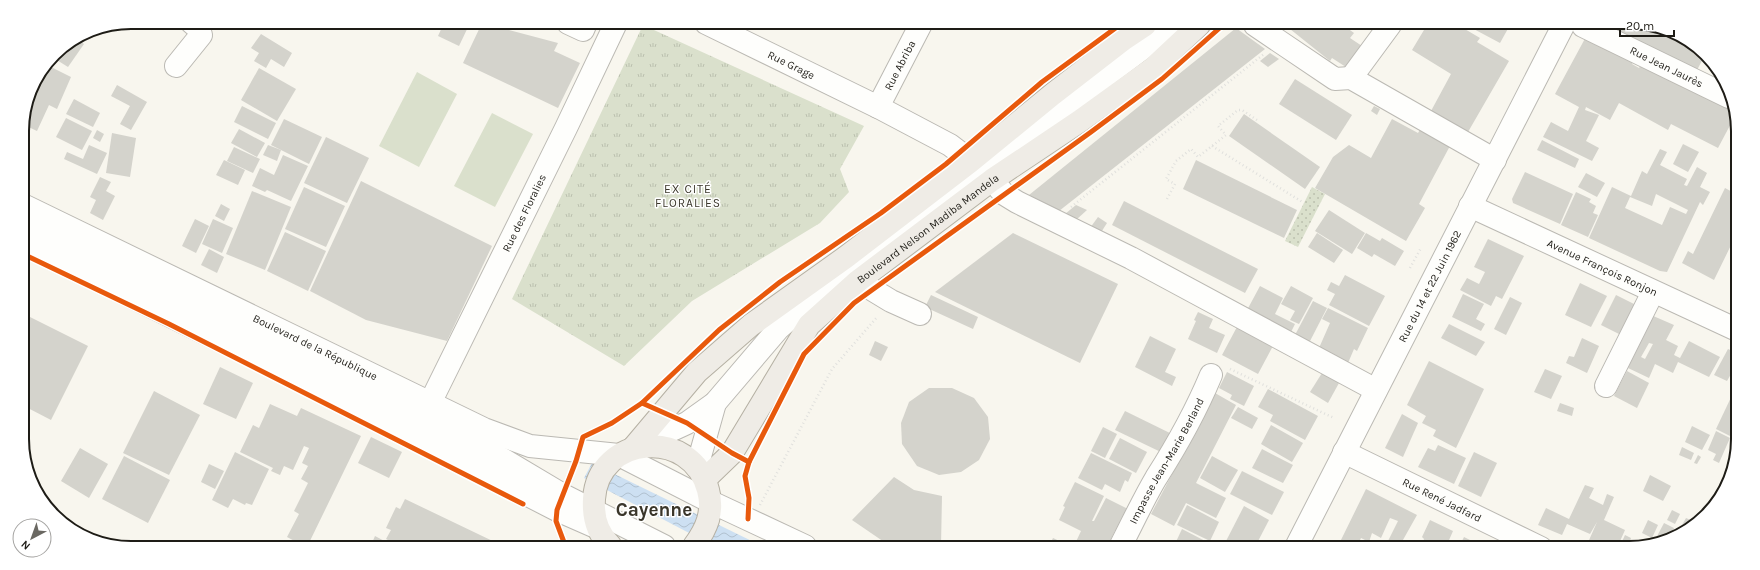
<svg xmlns="http://www.w3.org/2000/svg" width="1760" height="570" viewBox="0 0 1760 570" font-family="Karla,sans-serif">
  <style>
    .grass { fill: url(#grass-tufts) }
    .park { fill: url(#park-dots) }
    .pitch { fill: #dae0cc }
    .water { fill: url(#water-waves) }
    .building { fill: #d4d3cc; fill-rule: evenodd }
    .lines { fill: none; stroke-linecap: round; stroke-linejoin: round }
    .minor-casing { stroke: #bbb9b3; stroke-width: 24 }
    .major-casing { stroke: #b5b0a3; stroke-width: 24 }
    .path { stroke: #e0e0dd; stroke-width: 2.5; stroke-dasharray: 1 3; stroke-linecap: butt }
    .minor { stroke: #fefefc; stroke-width: 22 }
    .major { stroke: #efece6; stroke-width: 22 }
    .cycleway-casing { stroke: #fff; stroke-width: 8 }
    .cycleway { stroke: #e8590c; stroke-width: 5 }
    .labels { text-anchor: middle; dominant-baseline: central; stroke-width: 3; stroke-linejoin: round; paint-order: stroke }
    .street-label { font-size: 11px; fill: #1e1c16; stroke: #fff }
    .neighbourhood-label { font-size: 12px; letter-spacing: 1px; fill: #3a362a; stroke: #fff }
    .town-label { font-size: 19px; font-weight: bold; fill: #3a362a; stroke: #fff }
    .rim { fill: none; stroke: #1e1c16; stroke-width: 2 }
  </style>
  <defs>
    <pattern id="grass-tufts" width="24" height="20" patternUnits="userSpaceOnUse"><rect width="24" height="20" fill="#dae0cc"/><path d="M3 7l-1-3M5 7V3M7 7l1-3M15 17l-1-3M17 17v-4M19 17l1-3" fill="none" stroke="#bbc0ae"/></pattern>
    <pattern id="park-dots" width="8" height="8" patternUnits="userSpaceOnUse"><rect width="8" height="8" fill="#dae0cc"/><path d="M2 2h.1M6 6h.1" fill="none" stroke="#bbc0ae" stroke-width="1.8" stroke-linecap="round"/></pattern>
    <pattern id="water-waves" width="16" height="10" patternUnits="userSpaceOnUse"><rect width="16" height="10" fill="#cde0f2"/><path d="M0 5q4-4 8 0t8 0" fill="none" stroke="#b0c0cf"/></pattern>
  </defs>
  <rect width="100%" height="100%" fill="#f8f6ee"/>
  <path class="grass" d="M643,25L864,126L840,169L849,192L820,223L692,301L624,366L512,299Z"/>
  <path class="park" d="M1312,187L1325,194L1298,247L1285,241Z"/>
  <g class="pitch">
    <path d="M417,72L457,94L419,167L379,146Z"/>
    <path d="M492,113L533,134L495,207L454,186Z"/>
  </g>
  <path class="water" d="M592,463L762,546H714L584,478Z"/>
  <g class="building">
    <path d="M444,23H470L459,46L438,36Z"/>
    <path d="M482,23L558,43L554,51L580,63L558,108L463,63Z"/>
    <path d="M869,24H883L881,30Z"/>
    <path d="M1285,25H1343L1354,33L1350,38L1365,48L1349,69L1332,58L1330,61Z"/>
    <path d="M1427,25H1458L1480,38L1477,42L1509,61L1468,132L1431,111L1451,74L1412,50Z"/>
    <path d="M1471,25H1510L1500,43L1470,27Z"/>
    <path d="M1603,26H1657L1705,55L1696,72Z"/>
    <path d="M1236,28L1265,49L1059,211L1029,195Z"/>
    <path d="M1588,33L1635,58L1632,64L1639,68L1643,62L1736,110V114L1718,148L1671,124L1668,130L1619,103L1610,120L1586,107L1585,110L1599,115L1586,141L1599,148L1592,161L1543,137L1551,122L1568,131L1579,107L1555,94Z"/>
    <path d="M261,34L292,53L284,67L271,59L266,68L254,61L259,53L251,48Z"/>
    <path d="M77,39L84,44L68,67L52,57Z"/>
    <path d="M1270,53L1279,59L1268,67L1260,61Z"/>
    <path d="M49,66L71,77L57,109L49,105L37,131L22,124L30,89L45,67Z"/>
    <path d="M259,68L296,89L277,121L241,100Z"/>
    <path d="M1295,79L1352,115L1336,140L1279,104Z"/>
    <path d="M117,85L147,102L131,130L120,124L130,106L111,96Z"/>
    <path d="M74,99L100,113L93,127L66,114Z"/>
    <path d="M242,106L276,123L268,139L234,122Z"/>
    <path d="M1374,106L1380,109L1377,115L1371,111Z"/>
    <path d="M1244,114L1320,167L1305,189L1229,136Z"/>
    <path d="M66,118L92,131L82,150L56,137Z"/>
    <path d="M284,119L322,137L309,164L271,145Z"/>
    <path d="M1392,119L1418,133L1421,128L1451,144L1419,204L1425,208L1406,241L1315,188L1333,157L1349,145L1371,158Z"/>
    <path d="M239,129L265,143L257,157L231,143Z"/>
    <path d="M97,130L104,134L100,142L93,138Z"/>
    <path d="M112,133L136,138L130,177L106,173Z"/>
    <path d="M326,137L369,158L347,203L304,183Z"/>
    <path d="M1542,140L1579,159L1575,168L1537,150Z"/>
    <path d="M1683,144L1699,152L1688,172L1673,164Z"/>
    <path d="M89,145L107,153L97,174L64,159L67,152L83,159Z"/>
    <path d="M268,145L281,150L277,161L263,155Z"/>
    <path d="M234,147L260,159L253,173L227,161Z"/>
    <path d="M1660,149L1667,152L1660,165L1687,179L1684,185L1687,186L1697,167L1707,173L1700,187L1710,192L1703,205L1700,202L1667,272L1660,271L1589,238L1612,187L1631,196L1642,171L1647,174ZM1656,194L1688,210L1686,214L1670,207L1662,225L1625,208L1630,197L1652,206Z"/>
    <path d="M283,155L308,166L291,201L267,190L265,192L252,186L260,168L274,175Z"/>
    <path d="M224,160L245,170L238,185L216,175Z"/>
    <path d="M1196,160L1297,210L1284,238L1183,189Z"/>
    <path d="M1525,172L1573,194L1560,224L1513,203L1512,199Z"/>
    <path d="M1586,173L1605,183L1597,197L1578,187Z"/>
    <path d="M100,177L111,182L106,191L115,196L103,220L90,213L96,200L90,197Z"/>
    <path d="M361,181L492,246L447,341L366,320L310,291Z"/>
    <path d="M304,187L345,206L326,247L285,229Z"/>
    <path d="M1725,188L1736,194L1735,237L1714,280L1682,263L1688,251L1693,254Z"/>
    <path d="M252,191L291,207L265,270L226,254Z"/>
    <path d="M1576,192L1591,199L1589,202L1596,206L1593,213L1598,215L1588,237L1561,225Z"/>
    <path d="M1124,201L1258,269L1245,293L1112,225Z"/>
    <path d="M221,204L230,209L224,221L215,216Z"/>
    <path d="M1076,205L1087,210L1076,220L1065,214Z"/>
    <path d="M1329,210L1365,233L1352,254L1315,231Z"/>
    <path d="M1098,217L1107,223L1100,234L1090,228Z"/>
    <path d="M195,219L209,226L196,253L182,246Z"/>
    <path d="M213,219L233,228L222,253L202,244Z"/>
    <path d="M285,232L326,251L308,291L267,271Z"/>
    <path d="M1013,233L1118,284L1080,363L935,292Z"/>
    <path d="M1317,233L1343,250L1334,263L1308,247Z"/>
    <path d="M1366,233L1380,241L1382,238L1404,251L1395,266L1374,254L1372,257L1357,248Z"/>
    <path d="M1488,239L1524,256L1502,299L1496,296L1491,306L1460,290L1467,278L1479,284L1485,272L1474,267Z"/>
    <path d="M209,249L224,257L217,273L201,265Z"/>
    <path d="M1345,275L1385,296L1369,326L1329,305L1335,294L1327,290L1331,282L1339,286Z"/>
    <path d="M1580,283L1607,296L1591,327L1565,315Z"/>
    <path d="M1260,286L1283,298L1275,314L1295,324L1290,334L1246,312Z"/>
    <path d="M1291,286L1313,298L1299,324L1290,320L1295,311L1281,304Z"/>
    <path d="M1463,294L1484,304L1476,319L1485,324L1481,331L1452,317Z"/>
    <path d="M931,295L978,317L973,329L925,307Z"/>
    <path d="M1616,295L1640,307L1625,337L1601,325Z"/>
    <path d="M1510,297L1522,303L1506,335L1494,329Z"/>
    <path d="M1313,301L1327,308L1309,343L1295,335Z"/>
    <path d="M1328,308L1368,328L1357,351L1354,349L1348,363L1319,348L1330,323L1322,319Z"/>
    <path d="M1198,312L1213,319L1209,328L1225,335L1217,353L1188,339L1196,321L1194,320Z"/>
    <path d="M1651,315L1674,325L1666,340L1678,346L1674,355L1680,358L1689,341L1720,357L1709,377L1678,362L1673,373L1655,364L1649,378L1628,368ZM1649,343L1653,344L1645,359L1641,357Z"/>
    <path d="M28,316L88,346L51,420L24,406L23,326Z"/>
    <path d="M1449,324L1485,342L1476,356L1441,338Z"/>
    <path d="M1238,325L1274,344L1258,374L1222,355Z"/>
    <path d="M1150,336L1176,349L1165,372L1176,377L1172,386L1135,367Z"/>
    <path d="M1582,338L1599,346L1587,373L1566,363L1569,356L1574,357Z"/>
    <path d="M875,341L888,347L881,361L869,355Z"/>
    <path d="M1728,349L1735,352V367L1727,381L1714,375Z"/>
    <path d="M1429,361L1484,389L1456,448L1433,436L1436,430L1422,423L1426,416L1407,405Z"/>
    <path d="M220,367L253,383L236,419L203,404Z"/>
    <path d="M1545,369L1562,376L1551,399L1534,392Z"/>
    <path d="M1627,371L1649,383L1637,408L1614,396Z"/>
    <path d="M1227,372L1254,386L1244,406L1230,399L1232,395L1219,388Z"/>
    <path d="M1322,373L1339,383L1328,403L1310,392Z"/>
    <path d="M929,388H952L974,398L988,417L990,439L979,460L961,472L939,475L917,466L902,444L901,423L909,402Z"/>
    <path d="M1268,389L1318,416L1305,440L1270,421L1273,415L1258,407Z"/>
    <path d="M1735,389V398L1734,438L1716,429Z"/>
    <path d="M154,391L200,415L169,475L123,453Z"/>
    <path d="M1215,393L1236,405L1196,483L1226,498L1216,518L1186,503L1174,526L1151,514Z"/>
    <path d="M1560,403L1574,408L1572,416L1557,411Z"/>
    <path d="M270,404L297,416L301,408L361,436L308,545H302L287,537L299,514L294,511L308,483L301,479L308,466L302,463L309,448L304,446L293,470L284,466L280,475L271,471L273,468L240,452L253,425L259,428Z"/>
    <path d="M1238,407L1258,418L1252,429L1231,418Z"/>
    <path d="M1125,411L1176,436L1167,455L1115,430Z"/>
    <path d="M1402,414L1418,423L1403,457L1385,448Z"/>
    <path d="M1271,425L1303,443L1292,462L1261,444Z"/>
    <path d="M1692,426L1710,435L1702,450L1685,442Z"/>
    <path d="M1103,427L1117,434L1105,458L1091,451Z"/>
    <path d="M1716,431L1730,438L1719,463L1713,460L1716,454L1708,450Z"/>
    <path d="M371,437L402,452L389,478L358,463Z"/>
    <path d="M1120,438L1147,452L1136,473L1109,459Z"/>
    <path d="M1438,445L1466,458L1454,484L1418,467L1428,448L1435,451Z"/>
    <path d="M1682,447L1694,453L1691,460L1679,455Z"/>
    <path d="M80,448L108,464L89,498L61,481Z"/>
    <path d="M1262,449L1293,465L1283,483L1252,468Z"/>
    <path d="M235,452L269,469L252,505L246,503L245,505L233,499L228,508L212,500Z"/>
    <path d="M1474,452L1497,463L1481,497L1458,486Z"/>
    <path d="M1091,453L1132,473L1128,482L1125,480L1120,492L1105,484L1102,490L1078,478Z"/>
    <path d="M1698,455L1701,457L1697,464L1694,463Z"/>
    <path d="M124,456L170,480L148,523L102,499Z"/>
    <path d="M1212,456L1238,470L1225,492L1200,478Z"/>
    <path d="M209,464L224,471L215,489L201,482Z"/>
    <path d="M1242,471L1284,492L1272,515L1230,494Z"/>
    <path d="M1650,475L1671,486L1663,501L1643,491Z"/>
    <path d="M894,477L914,490L942,496L941,546H890L852,520Z"/>
    <path d="M1075,482L1104,496L1092,521H1094L1106,498L1130,510L1119,533L1115,531L1107,547L1074,546L1081,531L1059,520L1065,507L1063,506Z"/>
    <path d="M1585,485L1594,488L1589,498L1603,505L1607,494L1614,497L1604,520L1625,530L1617,548L1586,547L1597,522L1590,534L1567,524L1562,535L1538,525L1546,508L1569,519Z"/>
    <path d="M1366,489L1417,515L1399,547H1385L1398,521L1390,518L1381,538L1372,533L1369,542L1361,538L1357,547H1350L1340,542Z"/>
    <path d="M405,499L501,545H398L386,539L391,530L386,528L396,507L400,509Z"/>
    <path d="M1187,505L1219,522L1210,541L1177,525Z"/>
    <path d="M1244,506L1269,520L1255,547H1227L1224,545Z"/>
    <path d="M1672,510L1680,514L1675,524L1667,520Z"/>
    <path d="M1704,511L1707,513L1699,521Z"/>
    <path d="M1686,518L1693,521L1690,527L1678,532Z"/>
    <path d="M1430,520L1453,531L1446,547H1416L1419,541L1423,542L1424,539L1422,537Z"/>
    <path d="M1648,520L1658,525L1652,538L1642,533Z"/>
    <path d="M1664,523L1674,528L1671,535L1655,540Z"/>
    <path d="M1182,529L1211,544L1210,547L1174,546Z"/>
    <path d="M1625,535L1631,538L1627,548H1619Z"/>
    <path d="M375,536L390,544V545H371Z"/>
    <path d="M1464,537L1478,544L1476,547H1459Z"/>
    <path d="M1053,538L1070,546H1049Z"/>
  </g>
  <g class="lines">
    <defs>
      <g id="minor">
        <path d="M568,23L583,30L586,23"/>
        <path id="s1" d="M706,23L878,107L950,145L971,161"/>
        <path d="M1255,25L1335,79L1351,78L1495,160"/>
        <path id="s2" d="M1583,26L1729,97"/>
        <path d="M176,66L201,35L199,29L191,22"/>
        <path d="M1351,78L1390,25"/>
        <path id="s3" d="M878,107L921,24"/>
        <path d="M992,180L1004,194L1017,202L1131,258L1376,390"/>
        <path id="s4" d="M23,205L484,429L530,446L619,455L711,502L805,546"/>
        <path id="s5" d="M1470,206L1735,329"/>
        <path d="M23,225L489,451L563,495L664,546"/>
        <path d="M23,243L409,434L557,510L598,528"/>
        <path d="M858,281L891,301L920,314"/>
        <path d="M1606,386L1653,292"/>
        <path id="s6" d="M430,403L566,128L616,23"/>
        <path d="M633,448L687,423L715,403L778,329L829,284L1174,25"/>
        <path id="s7" d="M1344,452L1541,548"/>
        <path d="M697,467L715,403"/>
        <path id="s8" d="M1120,547C1132,524 1143,500 1156,478C1177,445 1196,411 1211,375"/>
        <path id="s9" d="M1296,547L1563,26"/>
      </g>
      <g id="major">
        <path d="M633,448L697,372L751,325L846,257L971,161L1053,94L1124,39L1145,25"/>
        <path id="s10" d="M705,479L732,453L809,325L858,281L992,180L1080,121L1152,69L1199,25"/>
        <path d="M610,545C597,533 593,516 594,499C598,434 692,427 708,490C714,512 707,528 694,546"/>
      </g>
    </defs>
    <use href="#minor" class="minor-casing"/>
    <use href="#major" class="major-casing"/>
    <g class="path">
      <path d="M1534,27L1535,25"/>
      <path d="M1212,146L1304,203"/>
      <path d="M1167,199L1175,184L1166,179L1176,161L1191,149L1198,157L1226,135L1218,126L1238,110H1242L1257,120L1255,122"/>
      <path d="M1071,207L1264,54"/>
      <path d="M1410,268L1421,248"/>
      <path d="M1230,369L1334,418"/>
      <path d="M760,505L832,369L878,316"/>
    </g>
    <use href="#minor" class="minor"/>
    <use href="#major" class="major"/>
    <defs>
      <g id="cycleway">
        <path d="M23,254L169,324L523,504"/>
        <path d="M642,403L687,423L732,453L749,462"/>
        <path d="M748,519L749,498L745,476L749,462L804,354L854,303L1091,132L1162,79L1223,25"/>
        <path d="M565,545L556,521L557,510L576,461L583,437L612,423L642,403L719,330L780,282L881,213L946,164L1042,82L1121,24"/>
      </g>
    </defs>
    <use href="#cycleway" class="cycleway-casing"/>
    <use href="#cycleway" class="cycleway"/>
  </g>
  <g class="labels">
    <g class="street-label">
      <text stroke="none"><textPath href="#s1" startOffset="95">Rue Grage</textPath></text>
      <text stroke="none"><textPath href="#s3" startOffset="47">Rue Abriba</textPath></text>
      <text stroke="none"><textPath href="#s2" startOffset="93">Rue Jean Jaurès</textPath></text>
      <text stroke="none"><textPath href="#s6" startOffset="212">Rue des Floralies</textPath></text>
      <text stroke="none"><textPath href="#s10" startOffset="340">Boulevard Nelson Madiba Mandela</textPath></text>
      <text stroke="none"><textPath href="#s5" startOffset="146">Avenue François Ronjon</textPath></text>
      <text stroke="none"><textPath href="#s9" startOffset="293">Rue du 14 et 22 Juin 1962</textPath></text>
      <text stroke="none"><textPath href="#s4" startOffset="325">Boulevard de la République</textPath></text>
      <text stroke="none"><textPath href="#s8" startOffset="98">Impasse Jean-Marie Berland</textPath></text>
      <text stroke="none"><textPath href="#s7" startOffset="109">Rue René Jadfard</textPath></text>
    </g>
    <g class="neighbourhood-label">
      <text x="688" y="189">EX CITÉ<tspan x="688" dy="14">FLORALIES</tspan></text>
    </g>
    <g class="town-label">
      <text x="654" y="510">Cayenne</text>
    </g>
  </g>
  <path d="M0 0H1760V570H0ZM131 29H1629A102 102 0 0 1 1731 131V439A102 102 0 0 1 1629 541H131A102 102 0 0 1 29 439V131A102 102 0 0 1 131 29Z" fill="#fff" fill-rule="evenodd"/>
  <path class="rim" d="M131 29H1629A102 102 0 0 1 1731 131V439A102 102 0 0 1 1629 541H131A102 102 0 0 1 29 439V131A102 102 0 0 1 131 29Z"/>
  <g transform="translate(32 538) rotate(221)"><circle r="19" fill="#ffffff" stroke="#a5a4a2"/>
  <path d="M0-3L7 15L0 10L-7 15Z" fill="#6a6862"/>
  <text y="-6" font-size="11" font-weight="bold" text-anchor="middle" fill="#1e1c16">N</text>
  </g>
  <path d="M1620 30v6h54v-6" fill="none" stroke="#1e1c16" stroke-width="2"/>
  <text x="1626" y="30" font-size="12" fill="#1e1c16" stroke="#ffffff" stroke-width="3" paint-order="stroke">20 m</text>
</svg>
